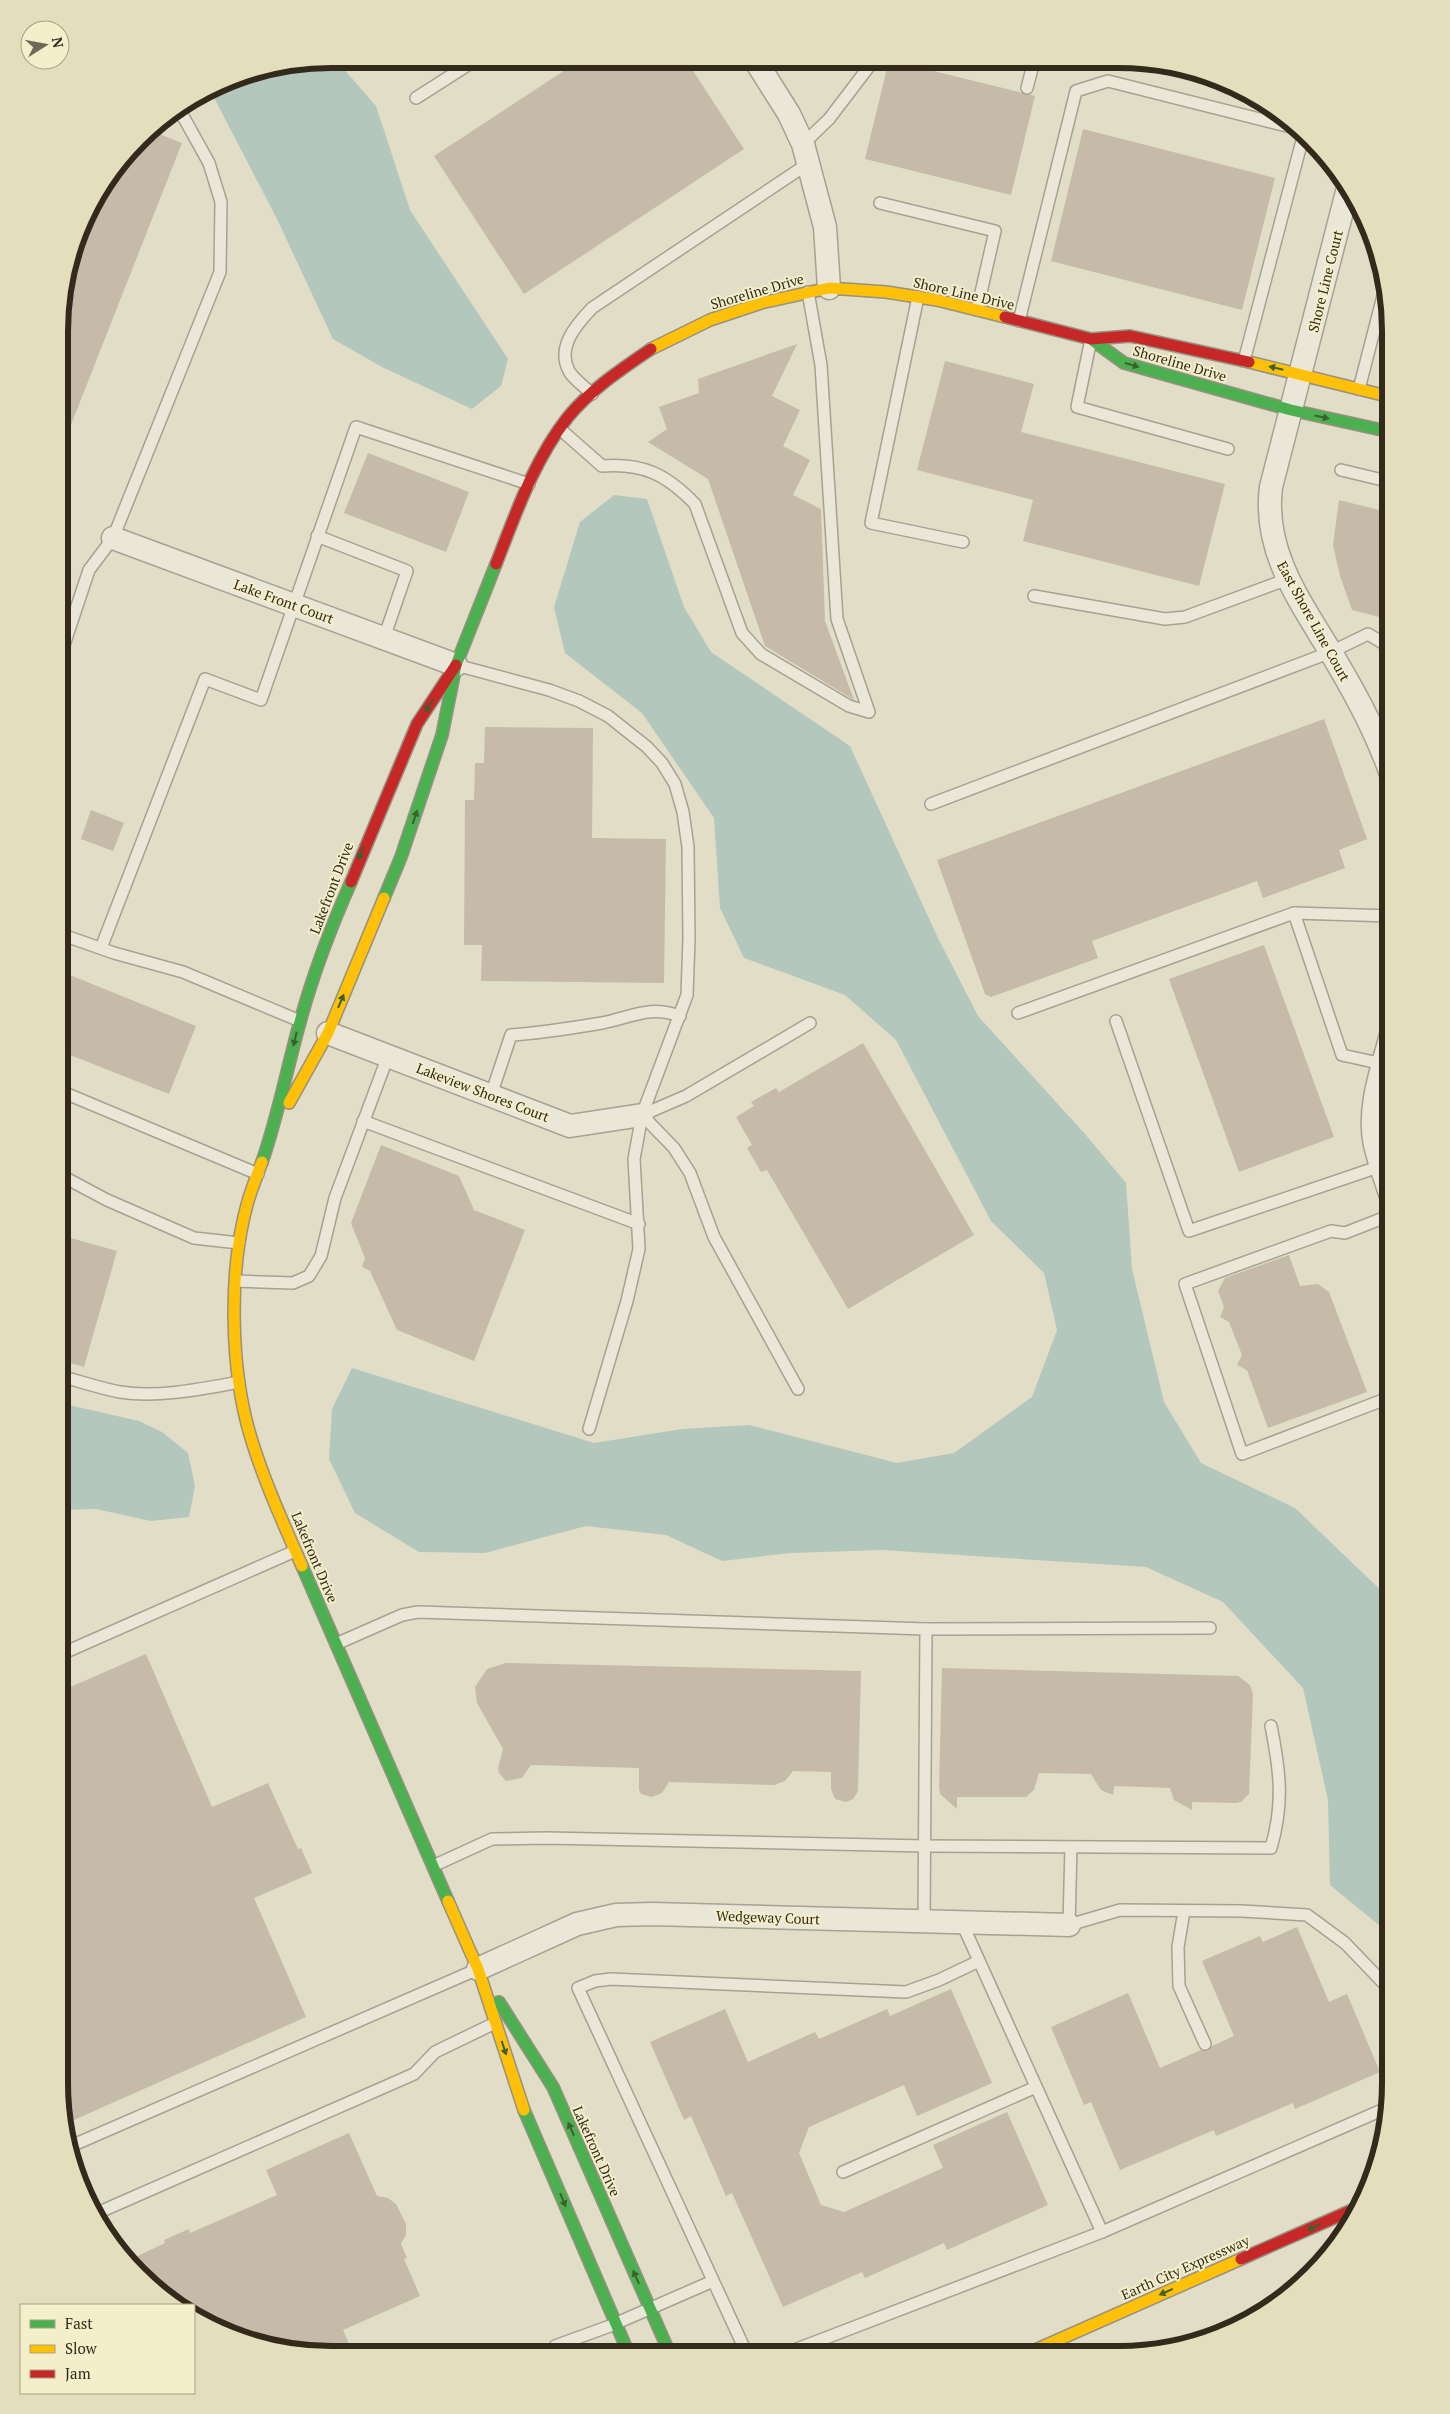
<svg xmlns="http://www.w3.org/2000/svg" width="1450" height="2414" viewBox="0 0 1450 2414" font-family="'PT Serif',serif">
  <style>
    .water { fill: #b4c7bd }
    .building { fill: #c5bba8 }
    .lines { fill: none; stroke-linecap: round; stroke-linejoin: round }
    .lane-casing { stroke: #a6a191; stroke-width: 14 }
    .street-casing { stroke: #a6a191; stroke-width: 25 }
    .fast-casing { stroke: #969181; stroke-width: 14 }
    .slow-casing { stroke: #969181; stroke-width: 14 }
    .jam-casing { stroke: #969181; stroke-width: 14 }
    .lane { stroke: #eae7d9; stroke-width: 11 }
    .street { stroke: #eae7d9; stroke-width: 22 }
    .fast { stroke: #4caf50; stroke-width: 11 }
    .slow { stroke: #ffc107; stroke-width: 11 }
    .jam { stroke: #c62828; stroke-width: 11 }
    .oneway { fill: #3d5f30 }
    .labels { text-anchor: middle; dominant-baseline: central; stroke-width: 4; stroke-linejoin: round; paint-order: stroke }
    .street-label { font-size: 14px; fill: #332a1b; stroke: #f5eecb }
    .rim { fill: none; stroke: #332a1b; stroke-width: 6 }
  </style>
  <rect width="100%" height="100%" fill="#e2ddc7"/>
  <g class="water">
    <path d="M335,59L376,106L410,210L508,359L501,386L472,409L382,367L333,339L277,219L210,90L227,79Z"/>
    <path d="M614,495L647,499L684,607L711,652L850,746L937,936L978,1016L1085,1134L1126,1183L1132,1269L1164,1402L1201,1463L1295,1508L1391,1600V1935L1330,1885L1328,1800L1303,1688L1223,1602L1146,1567L882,1550L791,1553L722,1561L666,1535L586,1526L485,1553L419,1552L355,1513L329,1459L332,1409L352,1368L594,1443L682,1429L749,1425L897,1463L954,1453L1032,1397L1057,1330L1044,1273L991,1221L896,1040L845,995L744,958L720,908L714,818L642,713L565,653L554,607L580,522Z"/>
    <path d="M60,1403L139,1421L162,1432L188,1453L195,1486L189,1517L151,1521L96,1509L59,1510Z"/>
  </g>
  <g class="building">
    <path d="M582,59L686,60L744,149L524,294L434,156Z"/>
    <path d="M889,60L1035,96L1011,195L865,159Z"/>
    <path d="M1083,129L1275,178L1242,310L1051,261Z"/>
    <path d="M149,130L182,143L61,450V295L87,210Z"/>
    <path d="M797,344L772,396L800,410L783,446L810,460L793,495L821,509L825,621L854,700L765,646L708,479L648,442L667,429L659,407L699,393L698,379Z"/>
    <path d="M945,361L1034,384L1021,432L1225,484L1199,586L1023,541L1033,500L917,470Z"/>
    <path d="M368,453L469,492L446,552L344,513Z"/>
    <path d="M1339,500L1391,513V620L1352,610L1340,576L1333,545Z"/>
    <path d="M1324,719L1367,839L1339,850L1345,868L1263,898L1257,881L1092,941L1098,958L991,997L985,994L937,860Z"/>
    <path d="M485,727L593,728L592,838L666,839L664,983L481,981L482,945H464L465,800H474L475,763H484Z"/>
    <path d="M91,810L124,823L113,851L81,839Z"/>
    <path d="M1264,945L1334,1137L1239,1172L1169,979Z"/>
    <path d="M60,971L196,1026L169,1094L60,1051Z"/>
    <path d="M863,1043L974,1235L848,1309L767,1170L761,1172L747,1148L752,1145L736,1117L754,1106L751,1102L776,1088L779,1092Z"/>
    <path d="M381,1145L459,1176L474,1210L525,1230L474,1361L397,1330L370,1271L362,1267L365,1258L351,1223Z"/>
    <path d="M60,1235L117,1251L84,1367L60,1360Z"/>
    <path d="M1289,1255L1300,1286L1318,1284L1329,1292L1367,1392L1268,1428L1247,1370L1237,1365L1242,1355L1229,1322L1220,1317L1224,1307L1218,1291L1225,1278Z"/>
    <path d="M146,1654L212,1807L268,1783L298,1849L301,1848L312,1873L254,1898L306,2017L67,2123L59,2084V1692Z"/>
    <path d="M506,1663L861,1671L858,1791L853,1799L846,1802L835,1799L831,1789V1772L793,1771L785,1781L774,1785L669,1782L662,1793L652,1797L641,1794L639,1790V1768L531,1765L522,1778L506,1781L499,1773L498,1768L503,1749L477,1703L475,1687L487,1669Z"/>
    <path d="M942,1668L1238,1676L1250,1685L1253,1694L1249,1794L1241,1802L1236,1803L1192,1802V1810L1174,1800L1170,1788L1114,1786L1113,1795L1101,1790L1091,1774L1039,1773L1034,1790L1026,1797H957V1809L940,1794L939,1787Z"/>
    <path d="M1297,1927L1329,2002L1347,1994L1380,2072L1295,2109L1293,2103L1216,2136L1214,2130L1120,2170L1091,2102L1084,2105L1051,2027L1128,1993L1160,2068L1201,2050L1208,2051L1212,2046L1234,2036L1202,1961L1260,1936L1263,1942Z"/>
    <path d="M951,1989L992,2083L917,2116L904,2085L809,2127L799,2153L821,2205L844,2212L943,2168L933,2145L1007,2112L1048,2205L947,2250L944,2243L865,2278L862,2272L783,2307L732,2193L726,2196L691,2116L684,2120L650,2042L725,2009L748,2062L815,2032L819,2039L887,2009L890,2016Z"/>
    <path d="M349,2133L377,2196L388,2198L396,2204L406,2224V2235L401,2244L407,2258L404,2259L420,2296L343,2330L353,2353H295L227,2335L194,2316V2305H176L165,2299L127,2261L165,2243L164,2240L189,2229L190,2233L277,2195L266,2170Z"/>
  </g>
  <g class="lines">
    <defs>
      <g id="lane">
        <path d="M1027,88L1034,61"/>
        <path d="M416,98L477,59"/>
        <path d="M803,144L829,119L874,60"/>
        <path d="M880,203L995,231L977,310"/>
        <path d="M918,297L871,523L963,542"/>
        <path d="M1019,321L1076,91L1108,81L1299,129"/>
        <path d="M1091,339L1077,407L1228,449"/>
        <path d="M1244,361L1304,133"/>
        <path d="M1359,389L1384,292"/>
        <path d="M592,394C585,387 573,379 569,371C556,347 577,324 592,308L809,163"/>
        <path d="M560,429L602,466C643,463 666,474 695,504L742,633L761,654L849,706L869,712L837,619L821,365L808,292"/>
        <path d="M1341,470L1391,482"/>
        <path d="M317,536L407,571L384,638"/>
        <path d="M1034,596L1165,619L1185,617L1288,579"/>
        <path d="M61,654L89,570L113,538L220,272L221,202L209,163L184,118L175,111"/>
        <path d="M456,665L549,690L579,701L608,716L647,747L662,763L675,784L683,812L688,847L689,939L687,995L642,1115L634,1159L639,1249L627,1301L589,1429"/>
        <path d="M1371,726L1391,725"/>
        <path d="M931,804L1331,652L1368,634L1391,648"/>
        <path d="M1294,913L1342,1055L1383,1064"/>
        <path d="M60,934L114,953L183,972L300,1021"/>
        <path d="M101,948L205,679L261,700L356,427L529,484"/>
        <path d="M1018,1013L1294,913L1391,916"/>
        <path d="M1116,1021L1189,1231L1384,1165"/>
        <path d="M60,1091L258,1174"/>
        <path d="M491,1095L511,1035C542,1033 572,1028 602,1023C633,1017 648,1005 680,1016"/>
        <path d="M642,1115L674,1148L690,1173L714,1237L798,1389"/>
        <path d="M642,1115L686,1096L810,1023"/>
        <path d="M363,1121L639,1224"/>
        <path d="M60,1175L107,1200L194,1238L239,1243"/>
        <path d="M236,1281L293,1283L309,1276L321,1256L335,1198L388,1056"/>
        <path d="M60,1376C79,1381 99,1388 120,1392C158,1398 201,1389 239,1382"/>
        <path d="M1391,1397L1242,1454L1185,1284L1331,1231L1345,1233L1391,1215"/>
        <path d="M926,1629L1210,1628"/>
        <path d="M336,1644L402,1615L418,1612L926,1629L924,1921"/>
        <path d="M59,1655L295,1551"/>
        <path d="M1071,1847L1069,1925L1120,1910L1242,1911L1307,1915L1345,1943L1391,1991"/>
        <path d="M433,1866L492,1839L546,1838L925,1846L1271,1848C1284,1803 1280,1771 1271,1726"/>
        <path d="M1184,1911L1178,1947L1179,1986L1205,2044"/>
        <path d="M71,2146L478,1969"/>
        <path d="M843,2172L1036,2087"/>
        <path d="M95,2214L414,2074L435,2052L495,2023"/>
        <path d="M1102,2232L1389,2107"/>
        <path d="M555,2346L610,2326L713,2281"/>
        <path d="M747,2354L578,1988L595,1981L611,1979L906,1992L939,1980L979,1961"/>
        <path d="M784,2354L1102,2232L961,1921"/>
      </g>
      <g id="street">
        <path d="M755,60L789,114L803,144L825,227L829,288"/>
        <path d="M1348,188L1271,487C1262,557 1307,610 1340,668C1360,702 1378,737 1391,774"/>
        <path d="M113,538L456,665"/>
        <path d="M328,1033L570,1126L642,1115"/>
        <path d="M1391,1196C1385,1179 1379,1162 1375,1145C1367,1109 1382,1069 1391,1035"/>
        <path d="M478,1969L577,1924L616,1915L653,1914L1069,1925"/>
      </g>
      <g id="fast">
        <path d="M1091,339L1124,363L1291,410L1391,432"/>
        <path d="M384,898L401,857L442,735L456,665L496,564"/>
        <path d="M262,1162C278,1116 287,1068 300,1022C313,974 331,927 351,882"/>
        <path d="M302,1566L448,1901"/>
        <path d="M499,2002L553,2087L670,2354"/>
        <path d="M524,2110L629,2354"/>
      </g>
      <g id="slow">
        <path d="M651,349L710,320L761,303L829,288L886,292L937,300L1005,317"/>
        <path d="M1249,362L1391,397"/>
        <path d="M289,1103L328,1033L384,898"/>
        <path d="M262,1162C257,1175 252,1188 248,1201C228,1271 230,1369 251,1438C264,1481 284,1525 302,1566"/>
        <path d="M448,1901L478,1969L524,2110"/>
        <path d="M1024,2355L1241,2259"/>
      </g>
      <g id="jam">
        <path d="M1005,317L1091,339L1130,336L1249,362"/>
        <path d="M496,564C516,513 534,460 568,417C591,389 622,369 651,349"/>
        <path d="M351,882L417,724L456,665"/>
        <path d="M1241,2259L1359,2207"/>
      </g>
    </defs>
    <use href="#lane" class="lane-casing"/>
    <use href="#street" class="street-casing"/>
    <use href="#fast" class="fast-casing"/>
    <use href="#slow" class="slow-casing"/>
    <use href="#jam" class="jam-casing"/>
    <use href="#lane" class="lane"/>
    <use href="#street" class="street"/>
    <use href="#fast" class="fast"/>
    <use href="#slow" class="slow"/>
    <use href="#jam" class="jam"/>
  </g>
  <defs><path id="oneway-solid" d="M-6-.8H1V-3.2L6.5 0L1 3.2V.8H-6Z" transform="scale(1.25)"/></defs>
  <g class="oneway">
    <use href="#oneway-solid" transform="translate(1132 365) rotate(16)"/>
    <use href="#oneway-solid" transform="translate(1276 368) rotate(-167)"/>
    <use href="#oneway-solid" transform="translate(1322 417) rotate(12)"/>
    <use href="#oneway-solid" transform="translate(429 706) rotate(123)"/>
    <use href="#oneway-solid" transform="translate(415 817) rotate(-71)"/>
    <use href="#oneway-solid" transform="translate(361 853) rotate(112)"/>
    <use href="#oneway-solid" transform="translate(341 1001) rotate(-67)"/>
    <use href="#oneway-solid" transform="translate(295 1039) rotate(104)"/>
    <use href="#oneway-solid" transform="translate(504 2048) rotate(72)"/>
    <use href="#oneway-solid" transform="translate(571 2129) rotate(-114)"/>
    <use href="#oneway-solid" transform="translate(563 2200) rotate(67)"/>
    <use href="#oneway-solid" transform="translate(1314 2227) rotate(156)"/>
    <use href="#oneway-solid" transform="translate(636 2277) rotate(-114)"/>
    <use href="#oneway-solid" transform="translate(1166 2292) rotate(156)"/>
  </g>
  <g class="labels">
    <g class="street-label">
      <text transform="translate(1325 281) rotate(-76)">Shore Line Court</text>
      <text transform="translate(757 291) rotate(-16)">Shoreline Drive</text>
      <text transform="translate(964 293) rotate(13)">Shore Line Drive</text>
      <text transform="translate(1180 363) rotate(16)">Shoreline Drive</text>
      <text transform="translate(284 601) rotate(20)">Lake Front Court</text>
      <text transform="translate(1314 621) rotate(61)">East Shore Line Court</text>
      <text transform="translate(331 888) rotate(-69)">Lakefront Drive</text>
      <text transform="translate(483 1092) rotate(21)">Lakeview Shores Court</text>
      <text transform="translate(315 1557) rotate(67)">Lakefront Drive</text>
      <text transform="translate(768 1917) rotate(2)">Wedgeway Court</text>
      <text transform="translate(597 2151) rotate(66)">Lakefront Drive</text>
      <text transform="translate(1185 2267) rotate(-24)">Earth City Expressway</text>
    </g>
  </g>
  <path d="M0 0H1450V2414H0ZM331 68H1119A263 263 0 0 1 1382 331V2083A263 263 0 0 1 1119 2346H331A263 263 0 0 1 68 2083V331A263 263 0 0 1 331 68Z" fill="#e5debd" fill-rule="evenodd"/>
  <path class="rim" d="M331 68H1119A263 263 0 0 1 1382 331V2083A263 263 0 0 1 1119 2346H331A263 263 0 0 1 68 2083V331A263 263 0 0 1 331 68Z"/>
  <rect x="20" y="2304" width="175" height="90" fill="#f5eecb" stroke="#a7a085"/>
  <rect x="30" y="2320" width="25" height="8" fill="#4caf50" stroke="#a7a085"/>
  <text x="65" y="2329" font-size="15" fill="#332a1b">Fast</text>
  <rect x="30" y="2345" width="25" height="8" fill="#ffc107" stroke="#a7a085"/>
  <text x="65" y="2354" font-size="15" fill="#332a1b">Slow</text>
  <rect x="30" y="2370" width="25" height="8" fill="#c62828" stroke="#a7a085"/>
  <text x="65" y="2379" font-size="15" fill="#332a1b">Jam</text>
  <g transform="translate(45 45) rotate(79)"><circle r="24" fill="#f5eecb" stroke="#a7a085"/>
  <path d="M0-4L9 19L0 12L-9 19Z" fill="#706957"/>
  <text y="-8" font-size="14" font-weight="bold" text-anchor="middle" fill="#332a1b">N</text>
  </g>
</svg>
